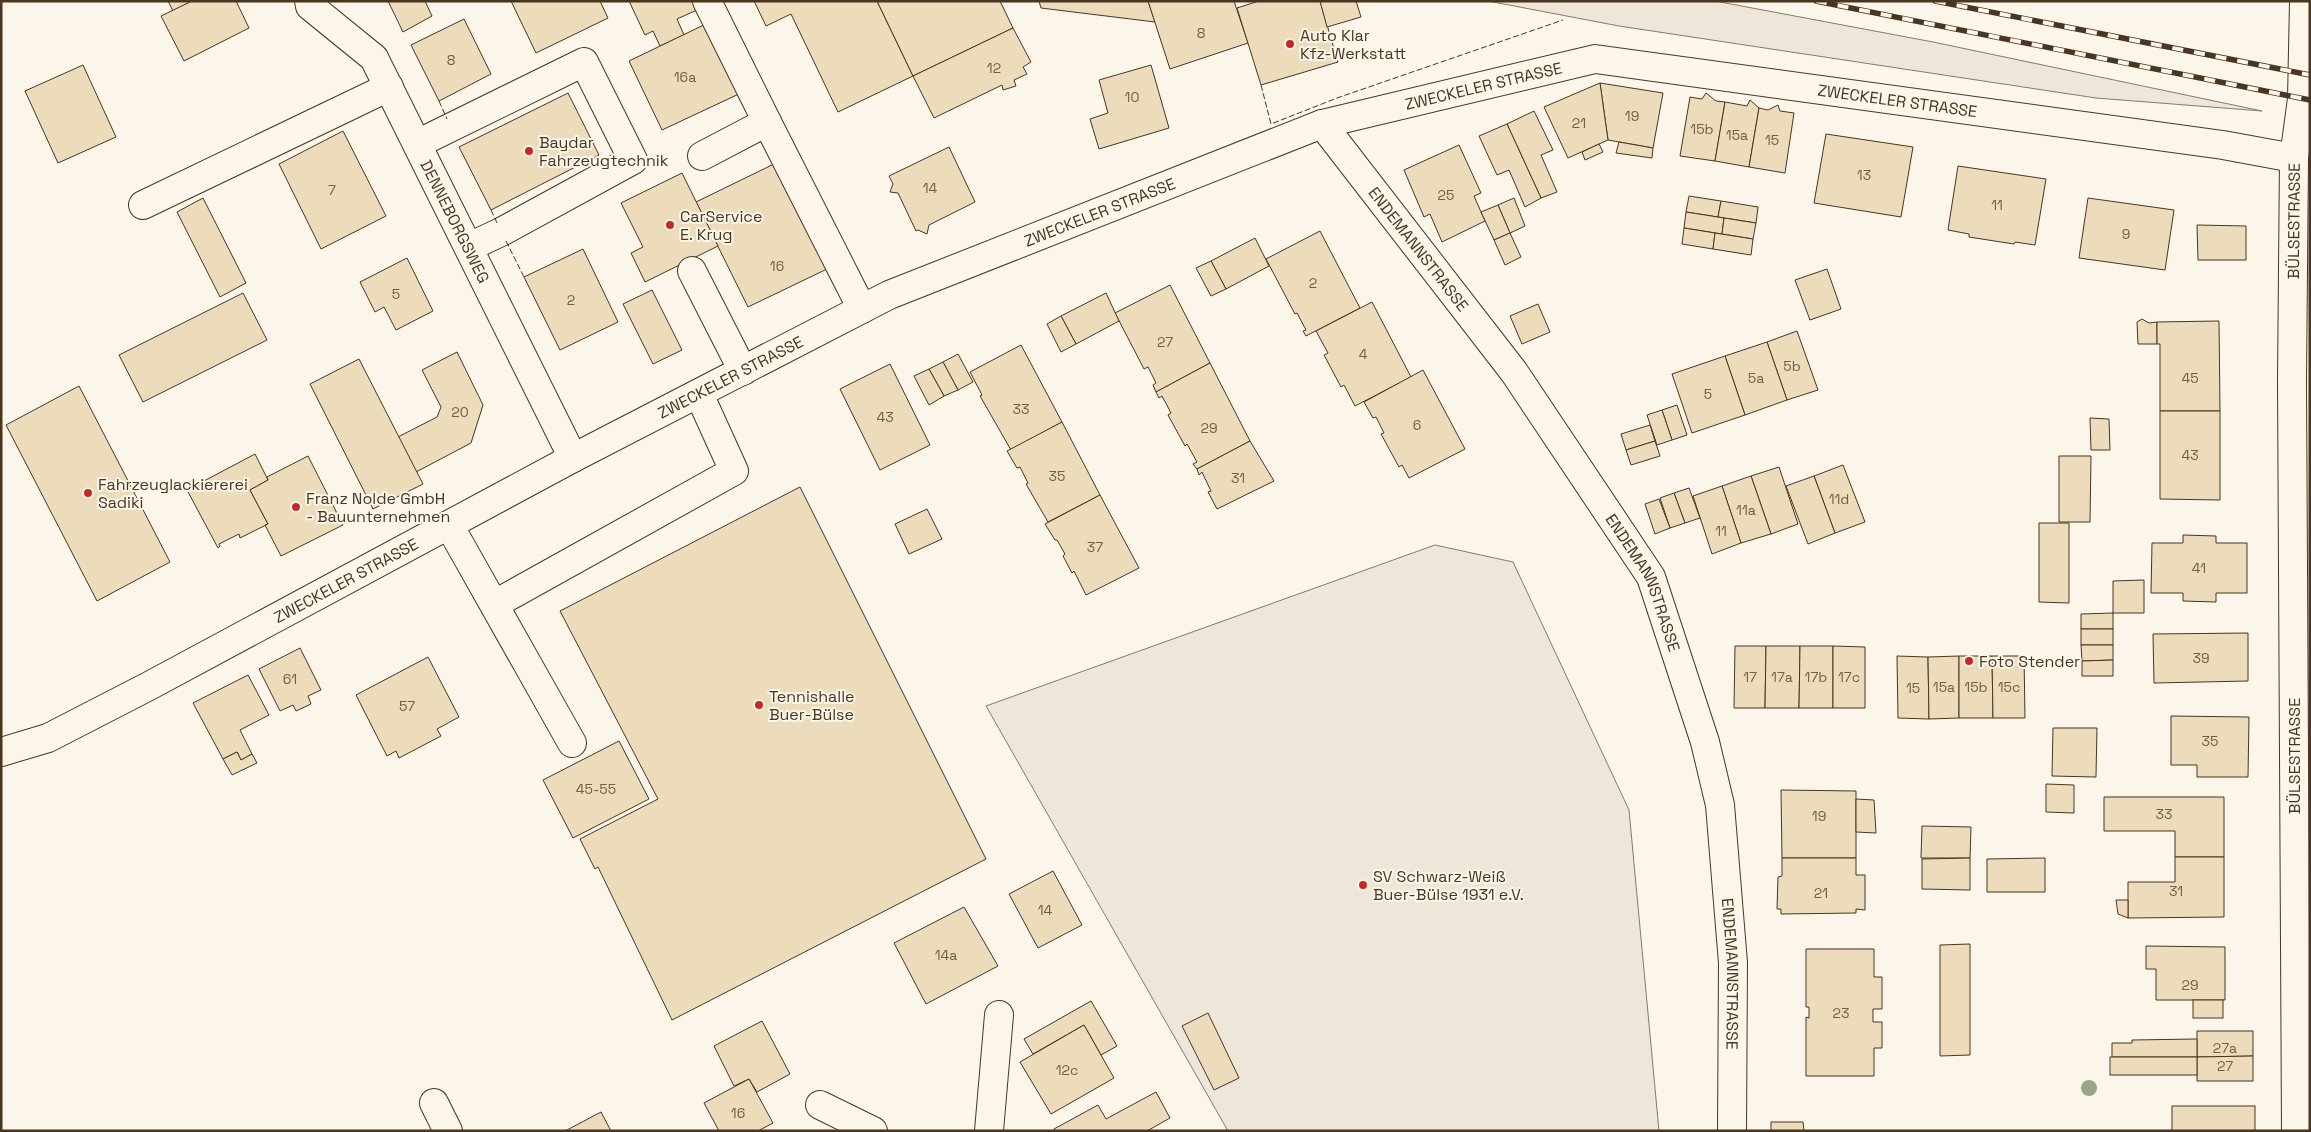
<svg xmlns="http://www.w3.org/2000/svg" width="2311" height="1132" viewBox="0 0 2311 1132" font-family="'Space Grotesk',sans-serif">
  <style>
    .green { fill: #ede6d9; stroke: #887966 }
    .building { fill: #ecdcbc; stroke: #4a3520 }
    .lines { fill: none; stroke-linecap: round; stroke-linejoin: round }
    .minor-casing { stroke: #4a3520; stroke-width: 30 }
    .minor { stroke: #fbf6e9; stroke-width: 28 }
    .rail-casing { stroke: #4a3520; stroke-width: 5.5 }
    .rail { stroke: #fbf6e9; stroke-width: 4; stroke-dasharray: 11; stroke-linecap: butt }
    .fence { stroke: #4a3520; stroke-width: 1; stroke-dasharray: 6 2.5; stroke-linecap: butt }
    .tree { fill: #96a887 }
    .poi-dot { fill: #c62828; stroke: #fbf6e9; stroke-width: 2 }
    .labels { text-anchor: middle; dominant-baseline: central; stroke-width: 4; stroke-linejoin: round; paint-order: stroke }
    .number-label { font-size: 14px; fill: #725f47 }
    .poi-label { font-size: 16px; fill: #4a3520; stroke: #fbf6e9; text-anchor: start }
    .street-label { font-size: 16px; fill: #4a3520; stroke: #fbf6e9 }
  </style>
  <rect width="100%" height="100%" fill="#fbf6e9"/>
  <g class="green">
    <path d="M1488,1H1715L1933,42L2262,111L2096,98L1619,26Z"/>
    <path d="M1435,545L1513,562L1629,810L1659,1131H1228L986,706Z"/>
  </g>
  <g class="building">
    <path d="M168,1H192L173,11Z"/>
    <path d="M192,1H236L249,28L184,61L161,16Z"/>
    <path d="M388,1H425L432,16L403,32Z"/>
    <path d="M511,1H600L608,18L536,53Z"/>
    <path d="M629,1H696L699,9L677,19L684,35L660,46L653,31L645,35Z"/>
    <path d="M754,1H877L913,76L838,112L791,14L766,26Z"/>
    <path d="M877,1H1000L1013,28L913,76Z"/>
    <path d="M1039,1H1148L1155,22L1041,8Z"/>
    <path d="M1148,1H1234L1248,43L1170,69Z"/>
    <path d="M1259,1H1320L1338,62L1261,85L1237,8Z"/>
    <path d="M1320,1H1356L1361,17L1327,27Z"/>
    <path d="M464,19L491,74L439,101L411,45Z"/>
    <path d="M708,23L741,93L662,130L629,61Z"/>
    <path d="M1013,28L1031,62L1023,67L1027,74L1014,80L1016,86L1003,90L1002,85L934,118L913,76Z"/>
    <path d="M83,65L116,137L58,163L25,91Z"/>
    <path d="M1151,65L1169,128L1099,149L1090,119L1108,113L1099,80Z"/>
    <path d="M1600,83L1663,93L1653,148L1608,140Z"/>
    <path d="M1600,83L1608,140L1568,158L1544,107Z"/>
    <path d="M568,93L599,155L491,210L459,147Z"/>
    <path d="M1706,93L1716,101L1725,102L1715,161L1680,156L1690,97L1702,99Z"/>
    <path d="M1750,100L1759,108L1749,167L1715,161L1725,102L1747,106Z"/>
    <path d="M1778,105L1780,111L1794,113L1785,173L1749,167L1759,108L1768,110Z"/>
    <path d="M1534,111L1553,150L1541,155L1557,192L1541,198L1507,124Z"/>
    <path d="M1507,124L1541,198L1525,207L1509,170L1497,175L1479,136Z"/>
    <path d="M343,131L386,216L321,249L279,164Z"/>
    <path d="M1826,134L1913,147L1901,217L1814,203Z"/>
    <path d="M1619,142L1653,148L1652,158L1616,153Z"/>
    <path d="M1599,144L1603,152L1585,160L1582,152Z"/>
    <path d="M1459,145L1481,193L1474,196L1485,221L1442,242L1430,214L1424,217L1404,170Z"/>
    <path d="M949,147L975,202L929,225L927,234L918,230L916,231L898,193L890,192L893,184L889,176Z"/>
    <path d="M776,163L827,269L748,307L696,202Z"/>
    <path d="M1958,166L2046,179L2035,245L2015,242L2014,244L1969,237V234L1948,230Z"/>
    <path d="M682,173L718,246L645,282L631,253L643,247L621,203Z"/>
    <path d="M1689,196L1721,201L1718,217L1686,212Z"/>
    <path d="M203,198L246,283L220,297L177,212Z"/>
    <path d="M1514,198L1525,226L1510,233L1498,205Z"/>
    <path d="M2088,198L2174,210L2165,270L2079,258Z"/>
    <path d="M1721,201L1758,207L1756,223L1718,217Z"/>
    <path d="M1498,205L1510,233L1494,240L1481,212Z"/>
    <path d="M1686,212L1724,218L1722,234L1684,228Z"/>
    <path d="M1724,218L1756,223L1753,239L1722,234Z"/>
    <path d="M2197,225L2246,226V260H2198Z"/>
    <path d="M1684,228L1715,233L1713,249L1682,244Z"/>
    <path d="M1320,231L1360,308L1306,336L1303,331L1306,330L1297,313L1295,314L1266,259Z"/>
    <path d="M1510,233L1521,257L1505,265L1494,240Z"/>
    <path d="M1715,233L1753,239L1751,255L1713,249Z"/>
    <path d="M1255,238L1269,266L1226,289L1211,261Z"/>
    <path d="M583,249L618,322L560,350L524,277Z"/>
    <path d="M407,258L433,311L396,330L384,307L375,312L360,282Z"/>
    <path d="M1211,261L1226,289L1211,296L1196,268Z"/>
    <path d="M1827,269L1841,309L1810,320L1795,280Z"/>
    <path d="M1170,285L1210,363L1156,392L1153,385L1156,383L1148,367L1144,369L1115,313Z"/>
    <path d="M652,290L682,350L653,364L623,304Z"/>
    <path d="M243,293L267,340L143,402L119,355Z"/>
    <path d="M1106,293L1119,321L1076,344L1061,316Z"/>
    <path d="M1372,302L1411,377L1355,406L1344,385L1341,387L1324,355L1328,353L1316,331Z"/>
    <path d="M1538,304L1550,332L1522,344L1510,316Z"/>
    <path d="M1061,316L1076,344L1061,352L1047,324Z"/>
    <path d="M2142,319L2149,323L2157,322V344H2138L2137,322Z"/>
    <path d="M2219,321L2220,411H2160V344H2157V322Z"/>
    <path d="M1797,331L1818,390L1787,400L1767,342Z"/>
    <path d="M1767,342L1787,400L1745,415L1725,356Z"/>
    <path d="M1021,345L1062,422L1011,450L980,396L982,395L970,372Z"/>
    <path d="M457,352L483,405L471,443L416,472L398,437L437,417L441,407L422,370Z"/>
    <path d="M958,354L973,382L958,390L943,362Z"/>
    <path d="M1725,356L1745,415L1692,433L1672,374Z"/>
    <path d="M359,359L423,484L373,509L310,384Z"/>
    <path d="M943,362L958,390L944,396L929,369Z"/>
    <path d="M1210,363L1250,441L1197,469L1193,464L1197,462L1187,444L1185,446L1168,415L1171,413L1162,396L1159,398L1156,392Z"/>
    <path d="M890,364L930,445L880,470L840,389Z"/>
    <path d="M929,369L944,396L929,405L914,376Z"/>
    <path d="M1423,370L1465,449L1409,478L1402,465L1399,467L1381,434L1384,433L1376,417L1373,418L1364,402Z"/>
    <path d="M79,386L170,562L97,601L6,425Z"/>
    <path d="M1677,405L1687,435L1672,440L1662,410Z"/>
    <path d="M1662,410L1672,440L1657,445L1647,415Z"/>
    <path d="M2160,411H2220V500L2160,499Z"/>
    <path d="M2090,418L2109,419L2110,450H2091Z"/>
    <path d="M1062,422L1100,495L1048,522L1026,484L1028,483L1020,467L1017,468L1007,451Z"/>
    <path d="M1650,425L1655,441L1626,450L1621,434Z"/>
    <path d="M1250,441L1274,481L1217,509L1208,492L1211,491L1202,472L1199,475L1197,469Z"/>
    <path d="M1655,441L1660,456L1631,465L1626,450Z"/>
    <path d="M255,454L268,480L250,490L268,524L240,538L239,534L219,544L220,546L218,548L187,490Z"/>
    <path d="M308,456L343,525L281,556L265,525L268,524L250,490L268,480L267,477Z"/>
    <path d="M2059,456H2091L2090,522H2059Z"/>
    <path d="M1843,465L1865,522L1835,533L1814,476Z"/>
    <path d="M1779,467L1798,524L1771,534L1751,476Z"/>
    <path d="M1751,476L1771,534L1741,543L1722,486Z"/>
    <path d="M1814,476L1835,533L1808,544L1786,486Z"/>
    <path d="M1722,486L1741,543L1712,554L1693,496Z"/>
    <path d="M800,487L986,859L672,1020L598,867L595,869L580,839L658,799L560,611Z"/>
    <path d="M1689,488L1700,518L1685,523L1674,493Z"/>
    <path d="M1674,493L1685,523L1670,528L1660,498Z"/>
    <path d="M1100,495L1139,568L1086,595L1074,571L1072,573L1063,556L1065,554L1057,540H1055L1045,524Z"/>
    <path d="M1659,499L1670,528L1655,534L1645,504Z"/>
    <path d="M927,509L942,539L909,554L895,524Z"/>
    <path d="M2039,523H2069V603L2039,602Z"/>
    <path d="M2183,535L2216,536V543H2247V593H2216V602L2183,601V593H2151L2152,543H2183Z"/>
    <path d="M2144,580V613H2113V581Z"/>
    <path d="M2113,613V629H2081V614Z"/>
    <rect x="2081" y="629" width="32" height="16"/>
    <path d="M2248,633V681L2154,683L2153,634Z"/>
    <path d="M2081,645H2113V660L2082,661Z"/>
    <path d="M1735,646H1766L1765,708H1734Z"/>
    <path d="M1766,646H1800L1799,708H1765Z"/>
    <path d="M1800,646H1833V708H1799Z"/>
    <path d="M1833,646L1865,647V708H1833Z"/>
    <path d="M300,648L321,690L308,696L311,704L296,711L293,705L280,711L259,669Z"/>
    <path d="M1897,656L1928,657L1929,719L1898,718Z"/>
    <path d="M1959,656V718L1929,719L1928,657Z"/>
    <path d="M1959,656H1992L1993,718H1959Z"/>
    <path d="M1992,656H2024L2025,718H1993Z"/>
    <path d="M428,657L459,717L437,729L441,736L399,758L396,751L387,756L356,695Z"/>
    <path d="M2113,660V676H2082V661Z"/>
    <path d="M248,675L269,715L240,730L252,754L241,760L237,752L223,759L193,703Z"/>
    <path d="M2171,716L2249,717L2248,777H2197V765H2171Z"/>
    <path d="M2053,728H2097L2096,777L2052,776Z"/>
    <path d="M619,741L649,799L573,838L543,780Z"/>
    <path d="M237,752L241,760L252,754L257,763L232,775L223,759Z"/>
    <path d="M2046,784L2074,785V813L2046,812Z"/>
    <path d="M1781,790L1856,791V858H1782Z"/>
    <path d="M2104,797H2224V857H2175V831H2104Z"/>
    <path d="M1856,799L1874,800L1876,833L1856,832Z"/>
    <path d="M1922,826L1971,827L1970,858H1921Z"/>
    <path d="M2175,857H2224V917L2128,918V882H2175Z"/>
    <path d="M1782,858H1856V875H1865V910L1856,909V913L1781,914V909H1777L1778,877L1782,876Z"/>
    <path d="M1970,858V890L1922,889V859Z"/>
    <path d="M2045,858V892H1987V859Z"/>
    <path d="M1053,871L1082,925L1038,948L1009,894Z"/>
    <path d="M2116,900H2128V918L2118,914Z"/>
    <path d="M964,907L998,966L926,1004L894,943Z"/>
    <path d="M1970,944V1055L1940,1056V945Z"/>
    <path d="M2146,946L2225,947V1000H2156V969H2146Z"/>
    <path d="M1806,949H1874V977H1882V1009H1873V1022H1882V1048H1874V1076H1806V1017L1809,1018V1007H1806Z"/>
    <rect x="2193" y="1000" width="30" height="18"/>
    <path d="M1091,1001L1117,1046L1101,1055L1084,1025L1033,1054L1024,1039Z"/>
    <path d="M1208,1013L1239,1078L1214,1090L1182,1026Z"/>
    <path d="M762,1021L790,1074L757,1092L749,1079L734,1086L714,1046Z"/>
    <path d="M1084,1025L1114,1078L1051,1114L1020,1062Z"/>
    <path d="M2197,1031H2253V1056L2197,1057Z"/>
    <path d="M2197,1039V1057H2112V1043H2132V1040Z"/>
    <path d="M2253,1056V1081H2197V1057Z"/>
    <rect x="2110" y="1057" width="87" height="18"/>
    <path d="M749,1079L773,1123L758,1131H719L704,1103Z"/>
    <path d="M1156,1092L1170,1118L1147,1131H1055L1054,1129L1098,1105L1106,1119Z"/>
    <rect x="2172" y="1106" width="83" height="25"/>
    <path d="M601,1112L611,1131H565Z"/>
    <path d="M1771,1122H1803L1804,1131H1771Z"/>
  </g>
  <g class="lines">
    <defs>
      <g id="minor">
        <path id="s1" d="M309,1L310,6L374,58L573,458"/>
        <path d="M707,1L767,122"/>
        <path id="s2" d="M1322,124L1514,372L1651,577L1705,742L1720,805L1733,963L1732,1131"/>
        <path d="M417,144L584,62L633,160L501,232L469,247"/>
        <path d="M702,156L767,122L862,309"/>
        <path d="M143,205L389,87"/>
        <path d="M692,271L743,371"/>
        <path d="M449,525L572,743"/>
        <path d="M495,604L734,471L699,394"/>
        <path id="s3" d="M1,752L48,738L149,686L573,458L889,295L1322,124L1595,59L2223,145L2294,158"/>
        <path d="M434,1103L448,1131"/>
        <path d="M820,1105L873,1131"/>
        <path d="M989,1131L999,1015"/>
        <path id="s4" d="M2296,1131L2292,381L2294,158L2302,99L2304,1"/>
      </g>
    </defs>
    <use href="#minor" class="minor-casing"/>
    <use href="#minor" class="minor"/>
    <defs>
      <g id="rail">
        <path d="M1816,1L2310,100"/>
        <path d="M1935,1L2310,75"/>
      </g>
    </defs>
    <use href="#rail" class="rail-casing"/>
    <use href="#rail" class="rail"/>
    <g class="fence">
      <path d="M1261,85L1271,124L1337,98L1563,20"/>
      <path d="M439,101L447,119"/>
      <path d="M491,210L497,223"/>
      <path d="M506,241L524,277"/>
    </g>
  </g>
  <circle class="tree" cx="2089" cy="1088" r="8"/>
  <g class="poi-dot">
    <circle cx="1290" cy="44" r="5"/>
    <circle cx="529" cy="151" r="5"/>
    <circle cx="670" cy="225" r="5"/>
    <circle cx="88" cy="493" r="5"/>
    <circle cx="296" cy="507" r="5"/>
    <circle cx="1969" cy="661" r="5"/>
    <circle cx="759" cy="705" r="5"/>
    <circle cx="1363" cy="885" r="5"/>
  </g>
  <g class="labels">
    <g class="number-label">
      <text x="1201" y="33">8</text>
      <text x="451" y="60">8</text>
      <text x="994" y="68">12</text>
      <text x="685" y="77">16a</text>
      <text x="1132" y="97">10</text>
      <text x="1632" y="116">19</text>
      <text x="1579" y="123">21</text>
      <text x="1702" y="129">15b</text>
      <text x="1737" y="135">15a</text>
      <text x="1772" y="140">15</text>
      <text x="1864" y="175">13</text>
      <text x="930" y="188">14</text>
      <text x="332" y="190">7</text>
      <text x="1446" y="195">25</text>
      <text x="1997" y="205">11</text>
      <text x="2126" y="234">9</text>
      <text x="777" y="266">16</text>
      <text x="1313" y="283">2</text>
      <text x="396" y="294">5</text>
      <text x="571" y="300">2</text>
      <text x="1165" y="342">27</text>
      <text x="1363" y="354">4</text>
      <text x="1792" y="366">5b</text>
      <text x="1756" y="378">5a</text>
      <text x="2190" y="378">45</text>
      <text x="1708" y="394">5</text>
      <text x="1021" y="409">33</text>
      <text x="460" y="412">20</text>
      <text x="885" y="417">43</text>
      <text x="1417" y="425">6</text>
      <text x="1209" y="428">29</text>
      <text x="2190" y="455">43</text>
      <text x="1057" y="476">35</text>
      <text x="1238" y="478">31</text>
      <text x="1839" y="499">11d</text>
      <text x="1746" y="510">11a</text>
      <text x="1721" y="531">11</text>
      <text x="1095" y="547">37</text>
      <text x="2199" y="568">41</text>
      <text x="2201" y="658">39</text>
      <text x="1750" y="677">17</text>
      <text x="1782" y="677">17a</text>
      <text x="1816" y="677">17b</text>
      <text x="1849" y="677">17c</text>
      <text x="290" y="679">61</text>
      <text x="1944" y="687">15a</text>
      <text x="1976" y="687">15b</text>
      <text x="2009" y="687">15c</text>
      <text x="1913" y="688">15</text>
      <text x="407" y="706">57</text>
      <text x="2210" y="741">35</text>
      <text x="596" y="789">45-55</text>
      <text x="2164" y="814">33</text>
      <text x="1819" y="816">19</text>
      <text x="2176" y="891">31</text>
      <text x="1821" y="893">21</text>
      <text x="1045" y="910">14</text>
      <text x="946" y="955">14a</text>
      <text x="2190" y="985">29</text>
      <text x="1841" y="1013">23</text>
      <text x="2225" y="1048">27a</text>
      <text x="2225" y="1066">27</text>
      <text x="1067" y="1070">12c</text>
      <text x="738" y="1113">16</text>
    </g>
    <g class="poi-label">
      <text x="1300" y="35">Auto Klar<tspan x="1300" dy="18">Kfz-Werkstatt</tspan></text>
      <text x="539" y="142">Baydar<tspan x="539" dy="18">Fahrzeugtechnik</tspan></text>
      <text x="680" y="216">CarService<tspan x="680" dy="18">E. Krug</tspan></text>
      <text x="98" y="484">Fahrzeuglackiererei<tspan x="98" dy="18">Sadiki</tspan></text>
      <text x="306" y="498">Franz Nolde GmbH<tspan x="306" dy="18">- Bauunternehmen</tspan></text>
      <text x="1979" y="661">Foto Stender</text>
      <text x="769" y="696">Tennishalle<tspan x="769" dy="18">Buer-Bülse</tspan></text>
      <text x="1373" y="876">SV Schwarz-Weiß<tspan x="1373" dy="18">Buer-Bülse 1931 e.V.</tspan></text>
    </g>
    <g class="street-label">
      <text stroke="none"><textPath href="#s3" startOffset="1631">ZWECKELER STRASSE</textPath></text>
      <text stroke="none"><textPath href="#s3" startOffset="2051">ZWECKELER STRASSE</textPath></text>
      <text stroke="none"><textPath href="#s3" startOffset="1226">ZWECKELER STRASSE</textPath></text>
      <text stroke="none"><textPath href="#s1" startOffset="270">DENNEBORGSWEG</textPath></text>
      <text stroke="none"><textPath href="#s4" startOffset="910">BÜLSESTRASSE</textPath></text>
      <text stroke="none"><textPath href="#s2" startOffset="158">ENDEMANNSTRASSE</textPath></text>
      <text stroke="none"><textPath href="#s3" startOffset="821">ZWECKELER STRASSE</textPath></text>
      <text stroke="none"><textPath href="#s3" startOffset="386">ZWECKELER STRASSE</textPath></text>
      <text stroke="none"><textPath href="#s2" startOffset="562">ENDEMANNSTRASSE</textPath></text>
      <text transform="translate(2294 756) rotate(-90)">BÜLSESTRASSE</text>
      <text stroke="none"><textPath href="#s2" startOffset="968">ENDEMANNSTRASSE</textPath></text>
    </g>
  </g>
  <rect width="2311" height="1132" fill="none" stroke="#4a3520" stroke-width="5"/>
</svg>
